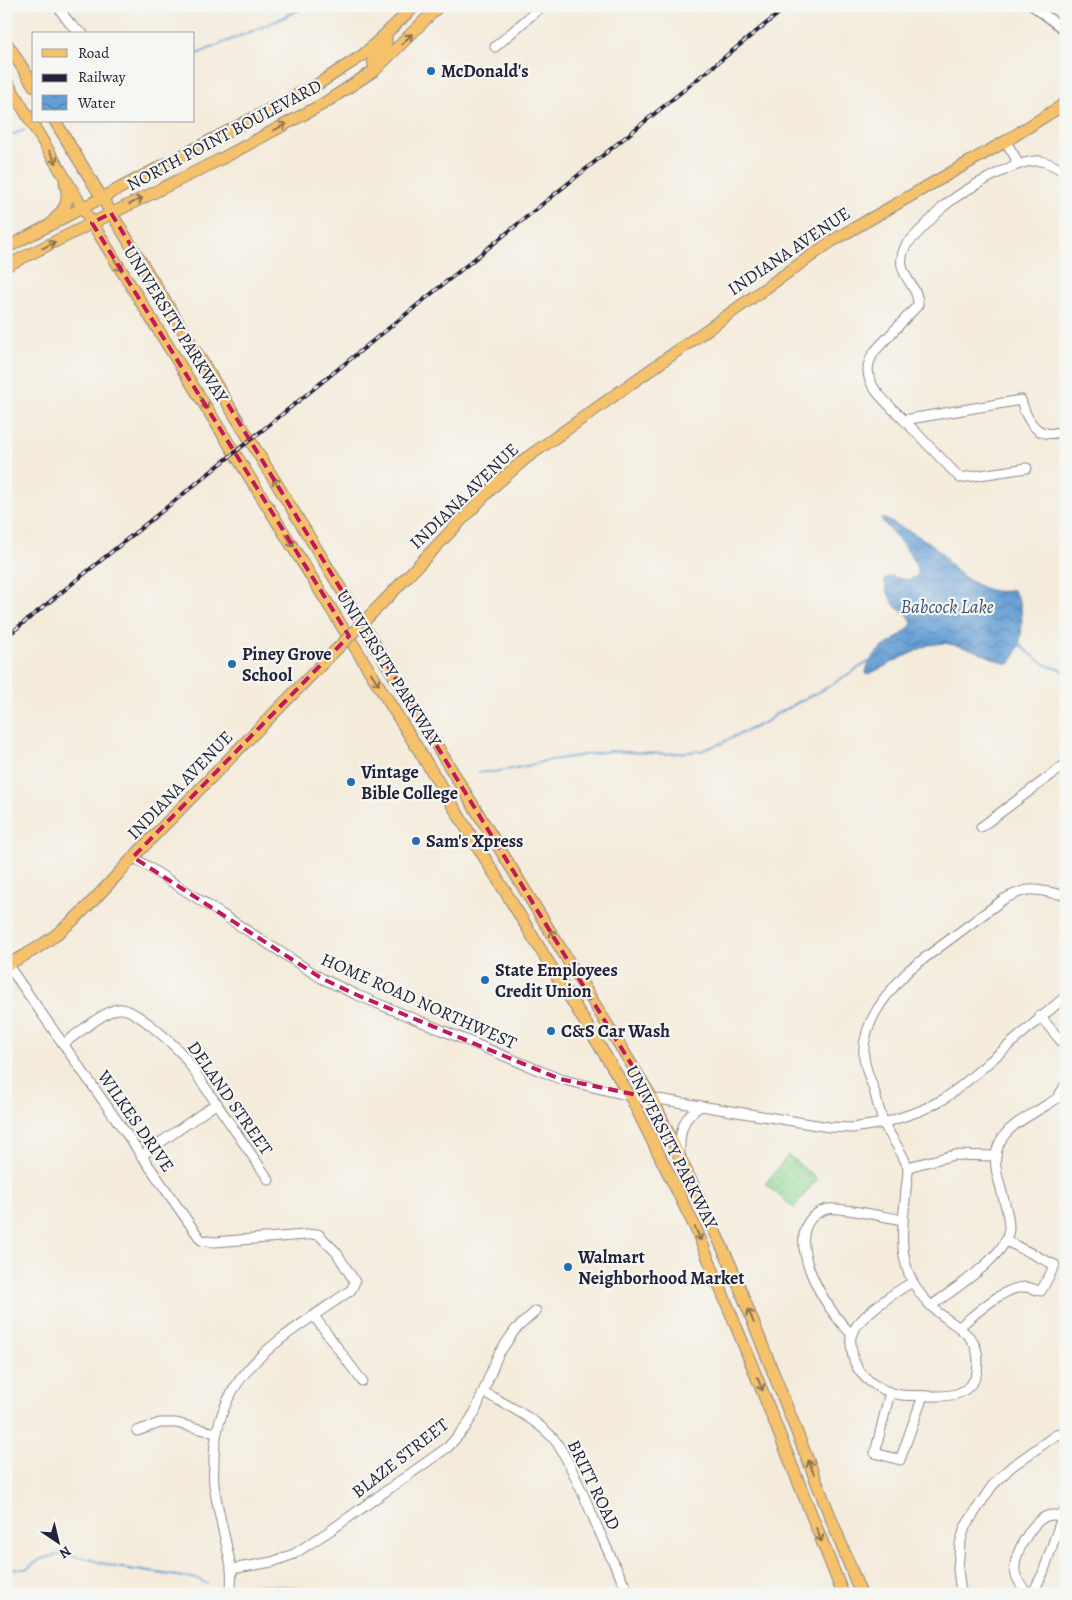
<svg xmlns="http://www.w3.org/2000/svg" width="1072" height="1600" viewBox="0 0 1072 1600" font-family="Alegreya,serif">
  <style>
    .park { fill: url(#park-dots); stroke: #587c65 }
    .water { fill: url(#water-waves); stroke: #436088 }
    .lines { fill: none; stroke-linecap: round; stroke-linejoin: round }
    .stream { stroke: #649ed4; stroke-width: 2 }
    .minor-casing { stroke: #8b868a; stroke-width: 11 }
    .major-casing { stroke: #8b868a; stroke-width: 13 }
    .minor { stroke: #fff; stroke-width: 9 }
    .major { stroke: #f5c16b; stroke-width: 11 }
    .rail-casing { stroke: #22223b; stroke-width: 4 }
    .rail { stroke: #f6f6f2; stroke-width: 2; stroke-dasharray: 5.5; stroke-linecap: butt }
    .major-bridge-casing { stroke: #8b868a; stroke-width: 13; stroke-linecap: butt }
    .major-bridge { stroke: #f5c16b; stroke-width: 11 }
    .oneway { stroke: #8c7253 }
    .marked { fill: none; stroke: #c2185b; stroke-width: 4; stroke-dasharray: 10 6; stroke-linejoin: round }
    .poi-dot { fill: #1f6fb2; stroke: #f6f6f2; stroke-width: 2 }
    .labels { text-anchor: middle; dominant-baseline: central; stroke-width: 4.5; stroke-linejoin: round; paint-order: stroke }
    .poi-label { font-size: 18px; font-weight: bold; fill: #22223b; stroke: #f6f6f2; text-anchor: start }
    .street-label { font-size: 18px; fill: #22223b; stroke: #f6f6f2 }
    .water-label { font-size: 19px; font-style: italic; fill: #3c5478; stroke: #f6f6f2 }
  </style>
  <defs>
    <pattern id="park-dots" width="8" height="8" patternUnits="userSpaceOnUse" patternTransform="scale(1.25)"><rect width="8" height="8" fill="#8dd58f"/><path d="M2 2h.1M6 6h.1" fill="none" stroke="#79b77c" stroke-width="1.8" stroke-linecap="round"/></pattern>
    <pattern id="water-waves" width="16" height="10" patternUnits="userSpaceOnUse" patternTransform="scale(1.25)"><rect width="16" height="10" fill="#649ed4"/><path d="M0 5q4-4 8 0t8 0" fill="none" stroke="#5280ad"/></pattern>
  </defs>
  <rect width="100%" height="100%" fill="#f6f6f2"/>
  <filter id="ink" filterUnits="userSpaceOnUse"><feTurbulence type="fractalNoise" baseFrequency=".02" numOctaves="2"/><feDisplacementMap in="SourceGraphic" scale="10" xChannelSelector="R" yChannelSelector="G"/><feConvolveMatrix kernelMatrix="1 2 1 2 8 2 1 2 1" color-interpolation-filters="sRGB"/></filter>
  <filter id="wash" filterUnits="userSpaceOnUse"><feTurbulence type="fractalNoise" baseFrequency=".0096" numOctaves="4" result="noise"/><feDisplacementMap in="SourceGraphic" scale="20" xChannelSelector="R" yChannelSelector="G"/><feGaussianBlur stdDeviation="1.12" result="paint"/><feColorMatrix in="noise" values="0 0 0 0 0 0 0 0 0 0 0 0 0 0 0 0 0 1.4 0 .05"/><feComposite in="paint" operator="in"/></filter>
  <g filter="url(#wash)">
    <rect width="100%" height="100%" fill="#f4ebda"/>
    <path class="park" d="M788,1155L817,1179L794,1208L765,1184Z"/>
    <path class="water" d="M881,519H885C900,527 916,534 930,543C942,551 948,565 959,573C974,584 995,597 1012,589C1015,593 1018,598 1020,603C1024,621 1022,649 1010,663L1007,664L971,649L945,643L928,645L867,675L866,672C871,646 897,644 912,624C911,614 902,613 896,607C889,599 887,590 884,580L890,576L909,580L918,575C917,556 892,534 881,519Z"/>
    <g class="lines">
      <g class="stream">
        <path d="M194,55L274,22L307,6"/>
        <path d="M6,137L24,130"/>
        <path d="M1018,643L1029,653L1048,666L1066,671"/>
        <path d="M479,772H494L527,766L545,761L610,751L667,754L700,751L720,744L733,737L766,722L776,714L826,688L868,662"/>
        <path d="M6,1568L26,1569L41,1559L61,1554L85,1558L116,1567L198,1579L207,1584"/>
        <path d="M250,1585L291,1587L318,1594"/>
      </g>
    </g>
  </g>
  <g filter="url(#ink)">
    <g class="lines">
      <defs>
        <g id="minor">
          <path d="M58,6C64,17 72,28 83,34"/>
          <path d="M1033,6L1066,31"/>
          <path d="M495,47L542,6"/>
          <path d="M1006,141C1009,149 1015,154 1017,162L1014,165"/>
          <path d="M1066,172C1058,168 1050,163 1041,161C1018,158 962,191 944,206L906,245C891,275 919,282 918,305L875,351C854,380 885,400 904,420L1021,400C1027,422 1039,443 1066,429"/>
          <path d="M904,420L960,478L1027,468"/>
          <path d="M981,827L1066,764"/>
          <path d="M133,857L321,978L357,995L560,1079L630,1096L652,1098L829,1127L852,1128L884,1123L920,1111L944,1099L966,1082L1066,996"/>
          <path d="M7,964L201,1240L214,1242L318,1234L336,1252L355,1282L351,1290C286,1336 216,1369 214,1459C214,1467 213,1477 214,1485C218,1513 226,1540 231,1567C232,1576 231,1585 231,1594"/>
          <path d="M1040,1016L1066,1047"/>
          <path d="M63,1044C75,1036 104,1011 118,1009C133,1006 172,1043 183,1055L269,1180"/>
          <path d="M680,1154C679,1133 682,1117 701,1106"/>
          <path d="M141,1156L217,1103"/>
          <path d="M908,1167L954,1155L996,1156"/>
          <path d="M913,1282C896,1291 861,1315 852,1333C850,1337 851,1346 852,1351C854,1376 880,1392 902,1395C911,1396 920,1395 929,1396C939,1396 949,1397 959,1393C968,1389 976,1381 977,1371C984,1332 952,1328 930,1305C921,1296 914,1286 909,1274C898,1247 904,1217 906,1188C907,1182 908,1175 908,1169C907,1160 890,1135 885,1126C880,1115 877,1101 874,1090C870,1079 865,1068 864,1057C861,1023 888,992 910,969L1004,899C1035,883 1036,892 1066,895"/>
          <path d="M931,1306C952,1290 1010,1255 1009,1227C1009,1213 1003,1199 1000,1185C996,1172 993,1158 999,1144C1007,1126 1029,1116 1045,1106C1049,1103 1055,1101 1058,1097C1061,1093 1063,1088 1066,1084"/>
          <path d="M314,1316L362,1381"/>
          <path d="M959,1327C976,1314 1004,1286 1026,1287C1031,1288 1036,1290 1041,1291L1055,1265L1006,1241"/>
          <path d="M852,1334C826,1312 773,1225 827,1209C837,1206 890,1218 903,1220"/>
          <path d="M484,1392C508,1406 535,1418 554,1439C564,1452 571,1468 578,1483C595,1519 609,1559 630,1594"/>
          <path d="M890,1392L875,1453L900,1460L923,1396"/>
          <path d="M137,1431L160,1423H176L216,1433"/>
          <path d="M231,1569L272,1562L294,1554L331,1530L448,1447L465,1428L475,1412L498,1355L515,1330L536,1311"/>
          <path d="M961,1594L958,1569L960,1544L965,1527L992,1486L1011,1467L1056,1435L1066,1433"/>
          <path d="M1029,1594C1022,1587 1016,1580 1015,1571C1013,1555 1032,1521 1047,1516C1051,1514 1058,1516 1062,1515"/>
          <path d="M1032,1594L1043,1573L1066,1505"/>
        </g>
        <g id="major">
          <path d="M6,42L34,86"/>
          <path d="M375,70L373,59C379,51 390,47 385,35"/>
          <path d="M6,80L92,223L431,770L630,1096L696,1229L745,1348L843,1594"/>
          <path d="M55,121L652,1098L731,1266L861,1594"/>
          <path d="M53,221C67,207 70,201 65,182"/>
          <path d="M6,248L318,84L363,55L415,6"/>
          <path d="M6,266L221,159L323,104L375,70L439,6"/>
          <path d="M386,599L495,485L525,459L832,241L1006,141L1066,103"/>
          <path d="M6,965C70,936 100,891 146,844C206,783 266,722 325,661"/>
        </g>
      </defs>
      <use href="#minor" class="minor-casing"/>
      <use href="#major" class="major-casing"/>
      <use href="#minor" class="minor"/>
      <use href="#major" class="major"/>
      <defs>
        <path id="rail" d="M6,637L788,6"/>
      </defs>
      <use href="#rail" class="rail-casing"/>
      <use href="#rail" class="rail"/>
      <defs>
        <path id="major-bridge" d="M325,661L386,599"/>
      </defs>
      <use href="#major-bridge" class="major-bridge-casing"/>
      <use href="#major-bridge" class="major-bridge"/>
    </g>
    <defs><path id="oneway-shaft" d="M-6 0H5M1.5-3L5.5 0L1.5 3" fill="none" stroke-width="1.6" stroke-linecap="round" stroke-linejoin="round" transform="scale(1.25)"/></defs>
    <g class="oneway">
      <use href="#oneway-shaft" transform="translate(407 39) rotate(-45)"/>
      <use href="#oneway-shaft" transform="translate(280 127) rotate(-28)"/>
      <use href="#oneway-shaft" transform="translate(53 157) rotate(60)"/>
      <use href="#oneway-shaft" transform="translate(136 201) rotate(-26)"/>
      <use href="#oneway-shaft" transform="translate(49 245) rotate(-26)"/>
      <use href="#oneway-shaft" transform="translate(118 265) rotate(58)"/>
      <use href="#oneway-shaft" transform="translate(204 403) rotate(58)"/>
      <use href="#oneway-shaft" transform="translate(277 484) rotate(-121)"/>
      <use href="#oneway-shaft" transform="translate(290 541) rotate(58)"/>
      <use href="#oneway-shaft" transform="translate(375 679) rotate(58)"/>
      <use href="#oneway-shaft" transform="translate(554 936) rotate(-122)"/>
      <use href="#oneway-shaft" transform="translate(698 1234) rotate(67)"/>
      <use href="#oneway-shaft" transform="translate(751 1316) rotate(-112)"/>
      <use href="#oneway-shaft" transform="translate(760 1384) rotate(68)"/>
      <use href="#oneway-shaft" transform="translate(811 1467) rotate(-112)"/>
      <use href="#oneway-shaft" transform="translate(819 1535) rotate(68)"/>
    </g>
  </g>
  <path class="marked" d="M111,213L652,1098L560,1079L357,995L321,978L133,857L349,636L92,223Z"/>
  <g class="poi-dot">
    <circle cx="431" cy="71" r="5"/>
    <circle cx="232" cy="664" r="5"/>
    <circle cx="351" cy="782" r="5"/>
    <circle cx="416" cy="841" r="5"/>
    <circle cx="485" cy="980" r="5"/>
    <circle cx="551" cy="1031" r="5"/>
    <circle cx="568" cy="1267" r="5"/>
  </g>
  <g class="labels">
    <g class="poi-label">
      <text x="441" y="71">McDonald's</text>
      <text x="242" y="654">Piney Grove<tspan x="242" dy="21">School</tspan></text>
      <text x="361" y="772">Vintage<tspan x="361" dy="21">Bible College</tspan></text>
      <text x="426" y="841">Sam's Xpress</text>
      <text x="495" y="970">State Employees<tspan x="495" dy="21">Credit Union</tspan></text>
      <text x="561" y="1031">C&amp;S Car Wash</text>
      <text x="578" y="1257">Walmart<tspan x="578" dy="21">Neighborhood Market</tspan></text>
    </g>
    <g class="street-label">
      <text transform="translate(224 135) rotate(-28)">NORTH POINT BOULEVARD</text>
      <text transform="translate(789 251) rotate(-34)">INDIANA AVENUE</text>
      <text transform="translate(176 324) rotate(58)">UNIVERSITY PARKWAY</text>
      <text transform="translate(464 496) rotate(-44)">INDIANA AVENUE</text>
      <text transform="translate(389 668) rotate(58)">UNIVERSITY PARKWAY</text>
      <text transform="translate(180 785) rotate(-46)">INDIANA AVENUE</text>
      <text transform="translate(419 1001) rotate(24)">HOME ROAD NORTHWEST</text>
      <text transform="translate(230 1098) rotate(55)">DELAND STREET</text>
      <text transform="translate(136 1121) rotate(55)">WILKES DRIVE</text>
      <text transform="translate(672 1147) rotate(63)">UNIVERSITY PARKWAY</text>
      <text transform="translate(400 1458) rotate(-38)">BLAZE STREET</text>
      <text transform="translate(594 1485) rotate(64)">BRITT ROAD</text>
    </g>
    <g class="water-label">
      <text x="947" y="607">Babcock Lake</text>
    </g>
  </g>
  <rect width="1072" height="1600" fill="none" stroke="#f6f6f2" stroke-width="25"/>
  <rect x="32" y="32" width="162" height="90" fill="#f6f6f2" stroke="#a1a1a9"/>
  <rect x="42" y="49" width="25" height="8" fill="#f5c16b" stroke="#a1a1a9"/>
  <text x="78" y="58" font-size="15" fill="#22223b">Road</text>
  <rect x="42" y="74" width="25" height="8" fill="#22223b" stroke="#a1a1a9"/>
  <text x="78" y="82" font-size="15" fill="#22223b">Railway</text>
  <rect x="42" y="95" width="25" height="15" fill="url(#water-waves)" stroke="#a1a1a9"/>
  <text x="78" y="108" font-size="15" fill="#22223b">Water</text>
  <g transform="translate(58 1542) rotate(145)" stroke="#f6f6f2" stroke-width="4" paint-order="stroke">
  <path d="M0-4L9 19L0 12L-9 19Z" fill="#22223b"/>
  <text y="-8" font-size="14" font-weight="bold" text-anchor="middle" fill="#22223b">N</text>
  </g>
</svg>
